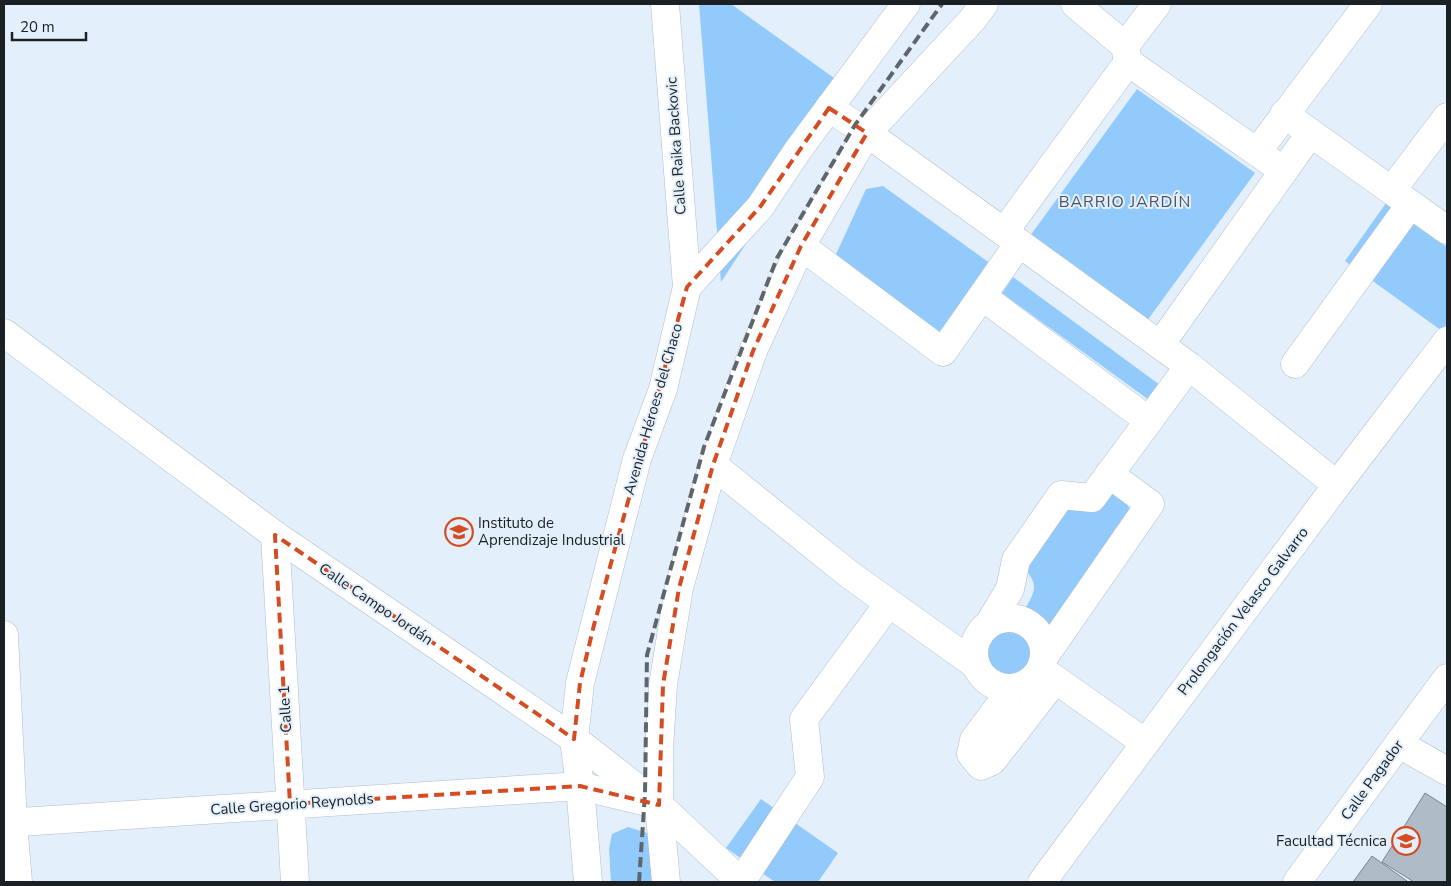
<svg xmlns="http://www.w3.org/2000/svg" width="1451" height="886" viewBox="0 0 1451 886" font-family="'Nunito Sans',sans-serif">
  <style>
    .green { fill: #93cafc }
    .building { fill: #afbcc7; stroke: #79848f }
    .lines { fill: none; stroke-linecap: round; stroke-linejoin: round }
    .minor-casing { stroke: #b1bdc9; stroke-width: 29 }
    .major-casing { stroke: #b1bdc9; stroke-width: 29 }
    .minor { stroke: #fff; stroke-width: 28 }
    .major { stroke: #fff; stroke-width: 28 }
    .rail { stroke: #5e666c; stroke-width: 4; stroke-dasharray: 10 5; stroke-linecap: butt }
    .marked { fill: none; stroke: #d54c22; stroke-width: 4; stroke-dasharray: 10 6; stroke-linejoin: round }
    .labels { text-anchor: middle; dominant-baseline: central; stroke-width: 4; stroke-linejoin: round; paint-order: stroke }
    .street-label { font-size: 15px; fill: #1b2024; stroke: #e3f0fc }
    .poi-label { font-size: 15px; fill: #1b2024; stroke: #e3f0fc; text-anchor: start }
    .neighbourhood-label { font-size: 16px; letter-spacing: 1px; fill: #49545e; stroke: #e3f0fc }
  </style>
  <rect width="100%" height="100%" fill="#e3f0fc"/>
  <g class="green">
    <path d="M699,4H731L848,88L721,282Z"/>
    <path d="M1137,89L1255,173L1144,325L1027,240Z"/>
    <path d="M883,186L991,264L935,337L832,263L866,189Z"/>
    <path d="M1386,203L1447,247V323L1442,331L1345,261Z"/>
    <path d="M1013,277L1160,385L1149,400L1002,293Z"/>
    <path d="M1111,488L1122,496L1132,513L1048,634L1043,623L1025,609C1035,591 1039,586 1025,569L1061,511Z"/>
    <circle cx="1008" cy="652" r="24"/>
    <path d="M761,799L838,853L818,882H775L726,848Z"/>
    <path d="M628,827L651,834L663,882H611L609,849L612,834Z"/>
  </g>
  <g class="building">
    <path d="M1425,793L1447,807V882H1414L1382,862Z"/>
    <path d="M1372,856L1407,881V882H1353Z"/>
  </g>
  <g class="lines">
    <defs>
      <g id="minor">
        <path d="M665,4L687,287"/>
        <path d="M984,4L972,20L867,133L1189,366L1337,485"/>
        <path d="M1075,4L1125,46L1128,62L1284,171"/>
        <path d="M1125,46L1157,4"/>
        <path d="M1284,114L1447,230"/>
        <path d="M1257,152L1368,4"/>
        <path d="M1392,190L1447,117"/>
        <path d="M1004,232L1128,62"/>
        <path d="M801,246L943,352L1019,243"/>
        <path d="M983,297L1149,421"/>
        <path d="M1160,345L1310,134"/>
        <path d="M1295,364L1410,205"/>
        <path d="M713,465L850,575L976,665"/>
        <path d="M275,535L295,882"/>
        <circle cx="1009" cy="653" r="35"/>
        <path d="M989,624L1010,589L1016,560L1061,495L1092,498L1189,366"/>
        <path d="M4,635L13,823L18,882"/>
        <path d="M1044,657L1150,504L1109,474"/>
        <path d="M1042,670L1144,742"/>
        <path d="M1013,688L974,740L971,754L981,766L992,761L1055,680"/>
        <path d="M1399,744L1447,771"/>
        <path d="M4,823L580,786L659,805L741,882"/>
        <path d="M741,882L810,777L804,719L889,603"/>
        <path d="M1042,882L1337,485L1447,341"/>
        <path d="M1297,882L1447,678"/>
      </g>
      <g id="major">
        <path d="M4,333L275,535L574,739L659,805"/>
        <path d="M588,882L580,786L574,739L580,683L637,459L663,389L687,287L760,207L798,150L906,4"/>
        <path d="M666,882L659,805V749L663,685L679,588L713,465L753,351L801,246L867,133L829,108"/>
      </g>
    </defs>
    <use href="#minor" class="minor-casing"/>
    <use href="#major" class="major-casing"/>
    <use href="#minor" class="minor"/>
    <use href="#major" class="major"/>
    <path class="rail" d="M639,882L645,794L647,655L704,447L777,258L855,125L942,4"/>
  </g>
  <path class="marked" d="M829,108L867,133L801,246L753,351L713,465L679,588L663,685L659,805L580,786L290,804L275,535L574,739L580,683L594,625L687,287L760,207Z"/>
  <defs>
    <symbol id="university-ring" viewBox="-11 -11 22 22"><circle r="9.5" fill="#e3f0fc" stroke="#d54c22" stroke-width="1.5"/><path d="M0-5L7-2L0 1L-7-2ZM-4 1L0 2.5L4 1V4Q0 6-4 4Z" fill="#d54c22"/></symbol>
  </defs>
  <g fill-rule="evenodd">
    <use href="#university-ring" x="443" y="516" width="32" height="32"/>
    <use href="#university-ring" x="1390" y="825" width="32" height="32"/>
  </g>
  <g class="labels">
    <g class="street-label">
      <text transform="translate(676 146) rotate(-94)">Calle Raika Backovic</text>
      <text transform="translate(653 409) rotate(-74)">Avenida Héroes del Chaco</text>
      <text transform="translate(376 604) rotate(34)">Calle Campo Jordán</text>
      <text transform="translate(1243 611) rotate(-53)">Prolongación Velasco Galvarro</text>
      <text transform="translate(285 709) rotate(-93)">Calle 1</text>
      <text transform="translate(1372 780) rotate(-54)">Calle Pagador</text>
      <text transform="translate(292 804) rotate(-4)">Calle Gregorio Reynolds</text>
    </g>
    <g class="poi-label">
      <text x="478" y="523">Instituto de<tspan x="478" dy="17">Aprendizaje Industrial</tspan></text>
      <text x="1387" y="841" text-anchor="end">Facultad Técnica</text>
    </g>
    <g class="neighbourhood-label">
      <text x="1125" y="202">BARRIO JARDÍN</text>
    </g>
  </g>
  <rect width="1451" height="886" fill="none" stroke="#1b2024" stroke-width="10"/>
  <path d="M12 32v8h74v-8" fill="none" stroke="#1b2024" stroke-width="2.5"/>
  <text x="20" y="32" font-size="15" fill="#1b2024" stroke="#e3f0fc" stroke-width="4" paint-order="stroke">20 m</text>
</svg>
